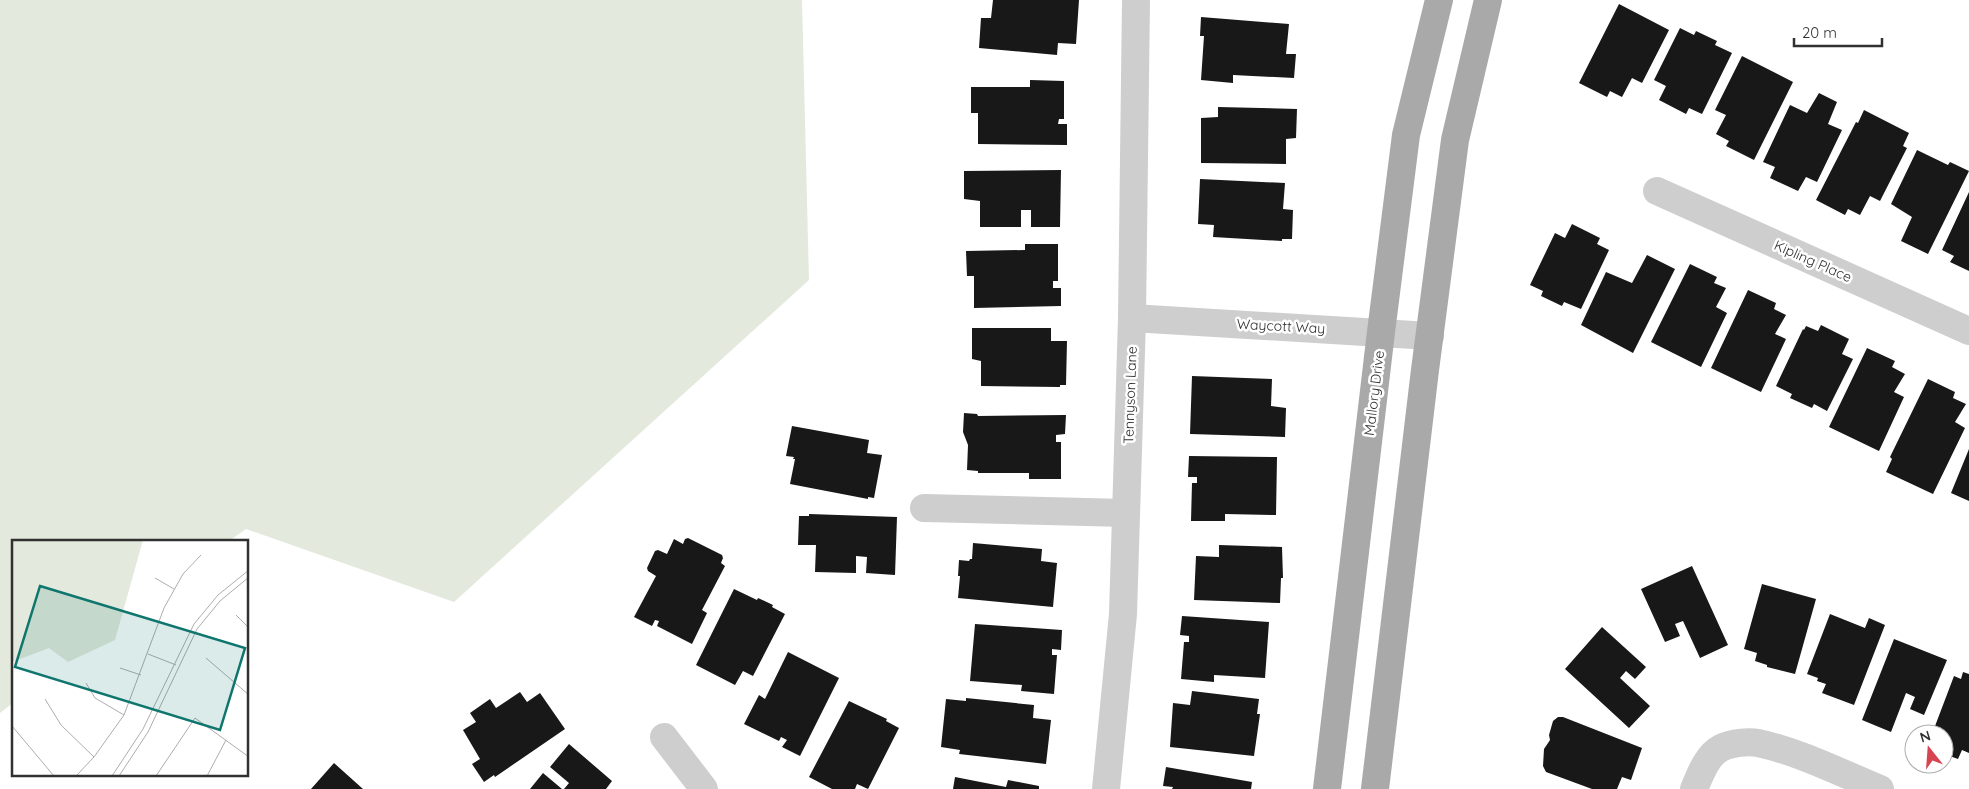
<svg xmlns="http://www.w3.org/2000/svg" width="1969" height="789" viewBox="0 0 1969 789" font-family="Quicksand,sans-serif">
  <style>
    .green { fill: #e4e9dd }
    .building { fill: #181818 }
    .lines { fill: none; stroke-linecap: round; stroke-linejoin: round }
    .minor { stroke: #cecece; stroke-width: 28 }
    .major { stroke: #a9a9a9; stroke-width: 28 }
    .labels { text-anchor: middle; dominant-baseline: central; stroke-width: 5; stroke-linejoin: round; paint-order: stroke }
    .street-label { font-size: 14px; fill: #313131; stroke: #fff }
    .inset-road { fill: none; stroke: #adadad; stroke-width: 1 }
    .view { fill: #0f766e; fill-opacity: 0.15; stroke: #0f766e; stroke-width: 2.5 }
    .inset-edge { fill: none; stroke: #313131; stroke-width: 2.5 }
  </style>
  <rect width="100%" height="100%" fill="#fff"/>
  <path class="green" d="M0,0H802L809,280L454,602L246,529L229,541L14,542V702L0,713Z"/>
  <g class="building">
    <path d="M993,0H1079L1076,44L1058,43L1057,55L979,48L981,18H991Z"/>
    <path d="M1619,4L1669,30L1642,83L1632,78L1622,97L1610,91L1607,97L1579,83Z"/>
    <path d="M1201,17L1289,24L1286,54H1296L1294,78L1233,75V83L1201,80L1204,36H1200Z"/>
    <path d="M1680,28L1694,35L1696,31L1717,41L1715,45L1732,53L1702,114L1689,108L1686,114L1659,100L1666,86L1654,80Z"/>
    <path d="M1742,56L1793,82L1754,160L1726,146L1729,141L1716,134L1726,115L1715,110Z"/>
    <path d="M1030,80L1064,81V119H1059L1058,124H1067V145L978,144V113H971V87H1030Z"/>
    <path d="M1819,93L1837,102L1828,124L1842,130L1817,182L1806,177L1798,191L1770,178L1775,167L1763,162L1790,105L1807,113Z"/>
    <path d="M1218,107L1297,109L1296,138L1286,139V164L1201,163V118L1218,117Z"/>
    <path d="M1864,110L1909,133L1903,146L1907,148L1880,201L1870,196L1860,215L1848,209L1845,215L1816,200L1856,122L1858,123Z"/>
    <path d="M1917,150L1948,165L1950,162L1969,171L1928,254L1901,241L1912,217L1891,204Z"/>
    <path d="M1061,170L1060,227H1031V210H1021V227H980V201L964,199V171Z"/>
    <path d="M1200,179L1285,183L1283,209L1293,210L1292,239H1282V241L1213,237L1214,225L1198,224Z"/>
    <path d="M1969,192V271L1950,262L1954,256L1942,250Z"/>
    <path d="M1572,224L1600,238L1597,244L1609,250L1581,309L1564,302L1562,306L1541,296L1543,291L1530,285L1555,233L1565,238Z"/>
    <path d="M1025,244H1058V281H1053V288H1061V306L974,308V276H967L966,251L1025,250Z"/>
    <path d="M1647,255L1675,269L1633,353L1581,325L1606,272L1632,283Z"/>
    <path d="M1690,264L1717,277L1714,283L1726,288L1716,307L1727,313L1701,367L1651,342Z"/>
    <path d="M1748,290L1776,303L1774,309L1786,315L1775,334L1786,339L1761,392L1711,368Z"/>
    <path d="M1821,325L1849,339L1842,354L1853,359L1827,411L1814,404L1812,408L1790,398L1792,394L1776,386L1803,329L1804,330L1806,326L1818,331Z"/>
    <path d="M972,328H1051V341H1067L1066,385H1060V387L981,386V361L972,359Z"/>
    <path d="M1867,348L1895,361L1892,367L1905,374L1894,392L1904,397L1879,451L1829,427Z"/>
    <path d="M1192,376L1272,379L1271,406L1286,408L1285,437L1190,434Z"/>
    <path d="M1928,379L1955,392L1953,398L1966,404L1955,422L1965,428L1933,494L1886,472L1892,459L1890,457Z"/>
    <path d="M964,413L977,414L978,416L1066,415L1065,434L1056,435V442H1061V479H1029V473H978V471L967,470L968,445L963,432Z"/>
    <path d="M792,426L869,440L867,453L882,455L874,498L868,497V499L790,484L795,459H793L794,457L786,456Z"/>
    <path d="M1969,449V501L1951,493Z"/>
    <path d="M1189,456L1277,457L1276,515L1225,514V521H1191L1192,483H1197V477H1188Z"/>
    <path d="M809,514L897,517L895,575L866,573L867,557L856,556V573L815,572L816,545H798L799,516H809Z"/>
    <path d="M688,538L722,555L723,558L721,563L725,566L702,610L707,613L692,644L657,626L659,621L655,620L652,626L634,617L656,576L648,571L647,568L655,551L658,550L667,554L674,539L683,544L685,539Z"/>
    <path d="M973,543L1042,549L1041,561L1057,563L1053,607L958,598L960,576H958L959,560L969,561L970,559H972Z"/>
    <path d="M1219,545L1282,547L1283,578H1281L1280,603L1194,600L1196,556L1219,557Z"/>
    <path d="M1692,566L1728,645L1700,658L1683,621L1675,624L1680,636L1665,642L1641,589Z"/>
    <path d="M1762,584L1816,599L1795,674L1767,667V665L1755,661L1757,653L1744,649Z"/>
    <path d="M734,589L757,600L758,598L773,605L772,607L785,614L753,676L743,671L735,685L696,665Z"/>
    <path d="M1830,614L1865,628L1869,618L1885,625L1854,705L1822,693L1826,684L1817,681L1818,678L1807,674Z"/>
    <path d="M1182,616L1269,622L1265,678L1214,675V682L1181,679L1184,642H1189V636L1180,635Z"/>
    <path d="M975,624L1062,630L1061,650L1052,649V655H1057L1054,694L1021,691L1022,685L970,681Z"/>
    <path d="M1602,627L1646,667L1635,679L1626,671L1620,678L1650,706L1629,728L1565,669Z"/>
    <path d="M1894,639L1947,660L1924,715L1910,709L1915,697L1906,693L1891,732L1862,720Z"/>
    <path d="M788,652L839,678L800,756L782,747L787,740L781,737L779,741L744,724L759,695L765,699Z"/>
    <path d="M1963,672L1969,674V753L1962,750L1958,759L1944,754V734H1932L1954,676L1961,679Z"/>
    <path d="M1192,691L1259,699L1257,714H1260L1254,756L1170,747L1173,703L1190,705Z"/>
    <path d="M520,692L527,702L540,693L565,729L495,777L494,775L484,782L472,764L480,759L463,730L476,722L470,713L490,699L496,708Z"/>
    <path d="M966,698L1034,705L1033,718L1051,720L1046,764L959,754L960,750L941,747L946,699L966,701Z"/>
    <path d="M849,701L887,719L886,721L899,728L868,789L857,784L855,789H832L809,777Z"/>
    <path d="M1558,717H1563L1642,748L1631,780L1622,777L1617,789H1592L1546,772L1543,766L1544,749L1550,740L1549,735L1553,721Z"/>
    <path d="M569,744L612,781L606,789H564L569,783L550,767Z"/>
    <path d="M334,763L363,789H311Z"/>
    <path d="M1166,767L1252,782L1251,789H1172L1173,787L1163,786Z"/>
    <path d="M543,773L562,789H530Z"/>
    <path d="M955,777L1006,787L1008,780L1039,786V789H953Z"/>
  </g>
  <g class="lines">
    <g class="minor">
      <path d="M1657,191L1969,331"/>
      <path d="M1132,318L1430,336"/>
      <path d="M924,508L1126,513"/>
      <path d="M664,737L704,789"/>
      <path d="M1106,789L1123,614L1132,318L1136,0"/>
      <path d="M1694,789C1700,775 1707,755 1721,748C1731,743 1748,741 1758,743C1800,752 1841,773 1880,789"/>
    </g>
    <g class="major">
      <path d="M1327,789L1381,332L1406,135L1439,0"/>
      <path d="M1375,789L1425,370L1455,140L1488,0"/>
    </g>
  </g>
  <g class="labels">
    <g class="street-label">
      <text transform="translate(1813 261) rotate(24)">Kipling Place</text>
      <text transform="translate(1281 326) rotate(3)">Waycott Way</text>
      <text transform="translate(1374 393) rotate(-83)">Mallory Drive</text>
      <text transform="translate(1130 395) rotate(-88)">Tennyson Lane</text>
    </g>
  </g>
  <g transform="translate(12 540)">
    <rect width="236" height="236" fill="#fff"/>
    <path d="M0,0H131L103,100L56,122L37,108L0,122Z" fill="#e4e9dd"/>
    <path class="inset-road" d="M143,38L162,49M224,75L237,88M136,114L164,125M194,118L237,155M108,128L129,135M74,143L83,158L112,175M33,159L49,185L82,217M0,186L42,236M64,236L82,217L112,175L152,68L171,34L189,15M100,236L131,189L182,84L206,55L237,30M107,236L136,192L185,89L208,61L237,37M144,236L183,178L237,217M195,236L214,200"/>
    <path class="view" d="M28,46L233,108L208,190L3,127Z"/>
    <rect width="236" height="236" class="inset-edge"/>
  </g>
  <g transform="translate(1929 749) rotate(343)"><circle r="24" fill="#ffffff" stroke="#adadad"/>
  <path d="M0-4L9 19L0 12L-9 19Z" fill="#d84351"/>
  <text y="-8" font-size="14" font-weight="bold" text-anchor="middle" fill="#313131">N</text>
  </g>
  <path d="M1794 38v8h88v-8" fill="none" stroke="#313131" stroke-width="2.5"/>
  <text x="1802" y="38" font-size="15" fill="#313131" stroke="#ffffff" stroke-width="4" paint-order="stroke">20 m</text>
</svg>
